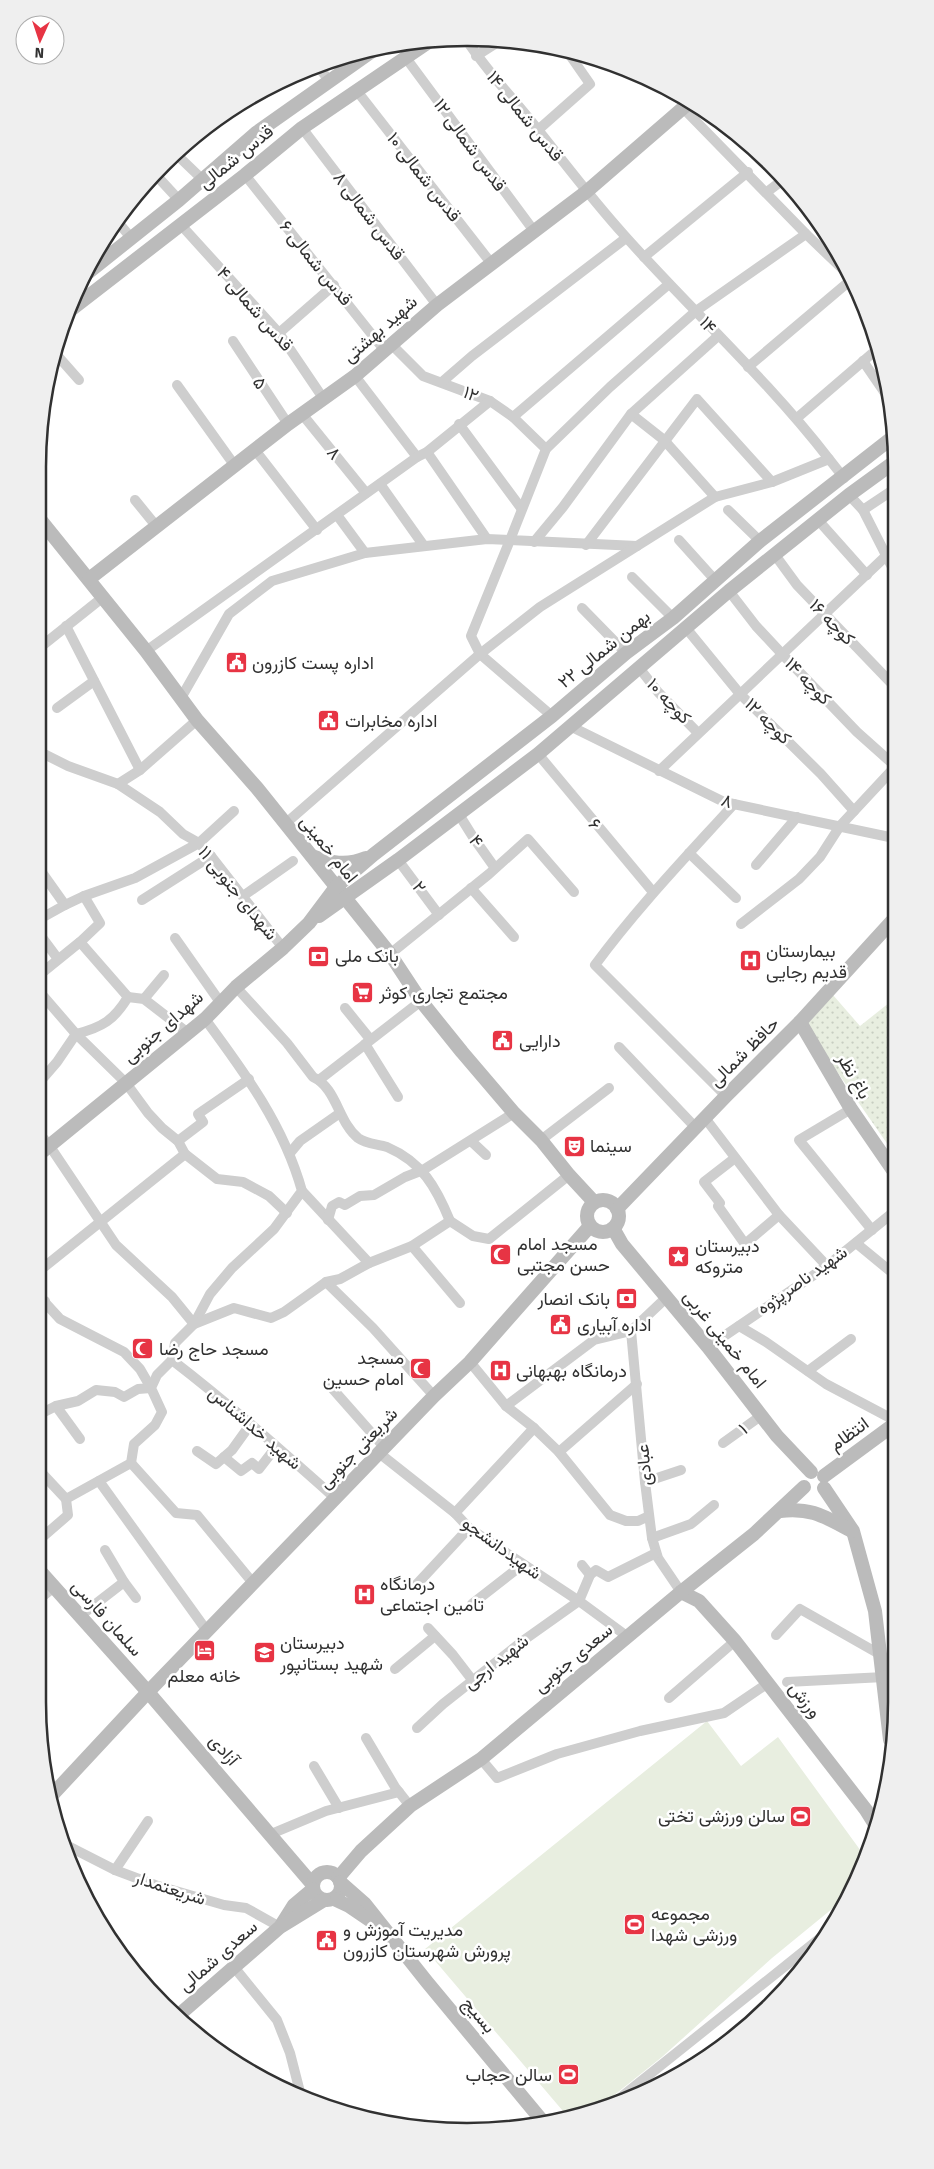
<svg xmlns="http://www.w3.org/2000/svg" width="934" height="2169" viewBox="0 0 934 2169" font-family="'Fira Sans',Vazirmatn,sans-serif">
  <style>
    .grass { fill: url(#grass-dots) }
    .garden { fill: #e8eee0 }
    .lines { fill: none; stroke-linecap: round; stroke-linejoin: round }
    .street { stroke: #cecece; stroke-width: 10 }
    .secondary { stroke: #bbb; stroke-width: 14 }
    .labels { text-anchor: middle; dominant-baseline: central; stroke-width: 5; stroke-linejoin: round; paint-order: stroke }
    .street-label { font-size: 18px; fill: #313131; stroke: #fff }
    .poi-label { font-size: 18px; fill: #313131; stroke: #fff; text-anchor: start }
    .rim { fill: none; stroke: #313131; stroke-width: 2.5 }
  </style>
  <defs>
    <pattern id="grass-dots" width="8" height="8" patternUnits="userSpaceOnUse" patternTransform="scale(1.25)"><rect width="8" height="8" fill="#e8eee0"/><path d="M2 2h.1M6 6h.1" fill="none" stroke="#c7cdc1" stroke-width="1.8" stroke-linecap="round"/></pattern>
  </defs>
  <rect width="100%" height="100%" fill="#fff"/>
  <path class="grass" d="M833,995L860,1026L894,999L895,1155L804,1024Z"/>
  <path class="garden" d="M707,1721L741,1766L778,1737L866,1858L849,1895L772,1958L662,2057L593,2112L568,2117L425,1949Z"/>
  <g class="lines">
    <g class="street">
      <path d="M466,39C487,72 515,100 539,131C567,166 594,202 625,236C692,311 767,379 829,459"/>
      <path d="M476,56L501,40"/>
      <path d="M406,58L534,231"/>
      <path d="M318,66L330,82"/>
      <path d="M357,91L491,263"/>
      <path d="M683,108L806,234L853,279"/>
      <path d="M302,128L437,305"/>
      <path d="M538,130L590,84L567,51"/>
      <path d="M176,154L202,179"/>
      <path d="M155,174L179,200"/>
      <path d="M245,175L385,351"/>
      <path d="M767,192L784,179"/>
      <path d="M117,221L132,239"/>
      <path d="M181,225L279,333L323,398"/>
      <path d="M644,257L748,172"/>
      <path d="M279,333L334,285"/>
      <path d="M233,341L288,424"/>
      <path d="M392,345L423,376L490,401L513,417L546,449"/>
      <path d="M56,354L79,380"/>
      <path d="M863,361L889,399"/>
      <path d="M748,367L852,279"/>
      <path d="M355,376L417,457"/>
      <path d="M442,382L472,356L626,238"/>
      <path d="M177,385L235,466"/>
      <path d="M302,414L366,493"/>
      <path d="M631,414L664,440L715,497"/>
      <path d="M513,417L669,284"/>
      <path d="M797,418L875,351"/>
      <path d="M459,424L521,508"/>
      <path d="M255,450L317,530"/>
      <path d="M427,452L487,539"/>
      <path d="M380,484L424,546"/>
      <path d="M849,495L863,510L893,569"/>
      <path d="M135,500L157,527"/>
      <path d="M728,510L760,541"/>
      <path d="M863,510L893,490"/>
      <path d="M337,515L365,553"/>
      <path d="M818,520L867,575"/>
      <path d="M679,540L715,580"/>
      <path d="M534,542L563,507L631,414L718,336"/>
      <path d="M586,545L697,399L772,482"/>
      <path d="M637,546L510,540L546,449L610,387L696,311L806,234"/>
      <path d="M775,555L797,585L894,686"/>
      <path d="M632,577L673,618"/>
      <path d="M729,591L756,626L783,655L857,732L894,765"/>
      <path d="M582,608L626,653"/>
      <path d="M66,626L140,770"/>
      <path d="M686,628L740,694L821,774L854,811"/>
      <path d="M38,649L102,598"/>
      <path d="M146,651L417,457L427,452L490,401"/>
      <path d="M640,669L658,692L698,733"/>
      <path d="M181,698L229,614L272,581L365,553L487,539L510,540L471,636L480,654L552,716"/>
      <path d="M57,708L94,681"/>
      <path d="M572,727L724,802L894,838"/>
      <path d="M38,751L68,766L118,784L160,812L183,834L199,843L211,856L283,948"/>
      <path d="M538,754L653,892"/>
      <path d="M659,771L886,556"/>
      <path d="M118,784L140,770L197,720"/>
      <path d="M458,813L473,837L495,868"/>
      <path d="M285,824L480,654L540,607L715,497L772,482L829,459L844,478"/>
      <path d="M689,853L736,898"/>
      <path d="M398,860L439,915"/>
      <path d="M756,865L797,817"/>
      <path d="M38,867L65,905L84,896"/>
      <path d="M471,888L514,937"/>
      <path d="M243,896L293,861"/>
      <path d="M142,900L211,856"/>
      <path d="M38,920L65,905"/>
      <path d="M741,924L799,879L820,857L840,826L894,768"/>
      <path d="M38,932L58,959"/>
      <path d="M175,938L220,1002"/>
      <path d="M80,942L128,997"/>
      <path d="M390,954L489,874L528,839L574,892"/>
      <path d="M38,976L80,942L100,923L84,896L135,878L199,843L234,811"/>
      <path d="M236,987L287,1043L313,1077C337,1088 338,1122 358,1138C366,1144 378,1144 387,1147C422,1162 436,1187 450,1221"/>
      <path d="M38,990L76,1034L126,1083L148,1113L162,1128L178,1141L185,1154L217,1179L243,1182L269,1196L287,1213"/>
      <path d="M144,999L164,975"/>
      <path d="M345,1008L370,1039"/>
      <path d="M365,1044L398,1097"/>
      <path d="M619,1047L696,1128"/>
      <path d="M319,1080L421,1001"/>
      <path d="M38,1084L57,1062L76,1034C103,1027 114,1020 128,997L144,999L188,1033"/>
      <path d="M726,1096L595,965C637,908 686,857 734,804"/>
      <path d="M851,1109L799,1140L872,1230"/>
      <path d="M705,1118L779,1215L827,1266"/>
      <path d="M38,1132L49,1145L116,1245L172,1297L194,1324L210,1294L232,1268L274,1229L302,1191C284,1126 245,1073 205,1019"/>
      <path d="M541,1140L609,1088"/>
      <path d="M178,1141L203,1122L198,1114L249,1079"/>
      <path d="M471,1141L486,1155"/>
      <path d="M290,1153L300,1141L340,1113"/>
      <path d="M735,1158L704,1182L720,1203L718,1206L745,1244L779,1215"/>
      <path d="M302,1191L369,1263"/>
      <path d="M328,1220L332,1206L339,1202L345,1205L360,1196L374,1195L405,1177L423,1170L514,1113"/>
      <path d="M856,1243L895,1275"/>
      <path d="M412,1246L460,1303"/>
      <path d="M38,1272L185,1154"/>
      <path d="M326,1282L373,1328L434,1396"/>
      <path d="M38,1309L45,1301"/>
      <path d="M739,1326L766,1342L826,1384L896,1421"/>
      <path d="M631,1331L645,1482L652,1538L658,1558L681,1592"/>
      <path d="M708,1347L827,1266L895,1211"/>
      <path d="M172,1360C228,1403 282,1451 335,1498"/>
      <path d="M470,1362L506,1406L534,1428L559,1452L610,1515L626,1521H638L649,1516"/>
      <path d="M808,1371L851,1339"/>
      <path d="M331,1387L384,1447"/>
      <path d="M56,1406L80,1439"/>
      <path d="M506,1406L594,1340L631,1331L667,1297"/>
      <path d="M38,1415L56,1406L78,1401L96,1390L115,1392L124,1397L138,1389L151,1388L140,1369L124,1352L60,1319L38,1295"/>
      <path d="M723,1443L762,1415"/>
      <path d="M197,1451L216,1464L232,1450L250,1425"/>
      <path d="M559,1452L637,1384"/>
      <path d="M379,1453L455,1513L469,1528L579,1601L628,1637"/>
      <path d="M224,1457L241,1471L252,1463L259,1469L276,1447"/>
      <path d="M131,1463L176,1513L197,1515L253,1583"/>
      <path d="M38,1469L66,1499"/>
      <path d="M99,1481L207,1631"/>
      <path d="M645,1482L681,1470"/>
      <path d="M455,1513L534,1428"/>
      <path d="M652,1538L691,1524L714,1505"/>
      <path d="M38,1541L68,1515L66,1499L131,1463L134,1444L155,1425L162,1412L151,1388L157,1375L172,1360L175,1343L194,1324L234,1308L271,1318L284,1312L326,1282L340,1279L369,1263L412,1246L450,1221L473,1236L489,1239L569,1175"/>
      <path d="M582,1565L590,1575"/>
      <path d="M124,1582L136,1598"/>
      <path d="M417,1584L469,1528"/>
      <path d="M38,1600L54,1587"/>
      <path d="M472,1604L522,1565"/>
      <path d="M80,1616L124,1582L105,1550"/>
      <path d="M428,1628L453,1655L473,1681"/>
      <path d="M776,1635L800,1609L881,1655"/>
      <path d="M395,1669L435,1636"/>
      <path d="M787,1682L884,1677"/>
      <path d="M669,1698L735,1641"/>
      <path d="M417,1728L443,1704L524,1640L579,1601L590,1575L596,1570L608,1577L656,1553"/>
      <path d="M366,1738L395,1787L410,1806"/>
      <path d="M481,1759L497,1778L557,1754L640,1731L724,1713L768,1683"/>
      <path d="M314,1766L339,1808"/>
      <path d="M271,1834L326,1811L399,1792"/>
      <path d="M62,1843L115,1870L155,1885L224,1905L246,1908L280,1927"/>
      <path d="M115,1870L148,1821"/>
      <path d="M234,1967L277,2020L290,2053L300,2092"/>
      <path d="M610,2106L829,1931"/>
    </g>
    <g class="secondary">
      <path d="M85,275L179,200L256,133L375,49"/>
      <path d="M68,312L245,175L302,128L433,39"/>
      <path d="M38,517L146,651L197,720L257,788L390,954L421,1001L462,1052L514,1113L541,1140L569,1175L594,1202"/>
      <path d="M89,579L288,424L355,376L437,305L586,192L690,102"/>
      <path d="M312,856C330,863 347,866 366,858"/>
      <path d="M319,916L398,860L538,754L729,591L849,495L893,463"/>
      <path d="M800,1022L851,1109L895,1173"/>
      <path d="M38,1155L205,1019L236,987L283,948L309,923L336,887L373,855L552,716L626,653L673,618L760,541L893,437"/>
      <circle cx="603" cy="1216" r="16"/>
      <path d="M617,1209L726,1096L800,1022L894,919"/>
      <path d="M613,1228L622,1244L708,1347L777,1436L811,1472"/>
      <path d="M824,1476L896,1423"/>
      <path d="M824,1488L853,1531L875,1611L890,1740"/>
      <path d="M780,1511C811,1507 825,1517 852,1531"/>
      <path d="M38,1569L148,1692L313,1885"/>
      <path d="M681,1592L699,1601L735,1641L866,1810L876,1826"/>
      <path d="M884,1677L896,1678"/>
      <path d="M53,1794L148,1692L434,1396L470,1362L590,1226"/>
      <circle cx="327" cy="1886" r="14"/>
      <path d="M338,1878L361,1851L410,1806L481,1759L681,1592L754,1534L804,1487"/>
      <path d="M340,1882L365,1904L427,1982L544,2123"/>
      <path d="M334,1899L349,1906L374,1923"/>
      <path d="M282,1924L294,1905L313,1889"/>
      <path d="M180,2014L280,1927L324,1900"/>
    </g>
  </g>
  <defs>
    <symbol id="civic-square" viewBox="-11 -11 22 22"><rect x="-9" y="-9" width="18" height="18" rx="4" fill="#e73444" stroke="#fff"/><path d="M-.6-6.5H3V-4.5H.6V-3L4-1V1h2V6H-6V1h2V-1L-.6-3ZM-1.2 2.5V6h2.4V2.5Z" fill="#fff"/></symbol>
    <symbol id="bank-square" viewBox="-11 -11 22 22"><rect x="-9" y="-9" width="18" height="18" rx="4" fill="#e73444" stroke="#fff"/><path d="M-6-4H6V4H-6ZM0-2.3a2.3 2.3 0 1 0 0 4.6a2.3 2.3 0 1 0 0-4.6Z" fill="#fff"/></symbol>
    <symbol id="hospital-square" viewBox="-11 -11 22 22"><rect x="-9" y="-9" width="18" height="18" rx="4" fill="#e73444" stroke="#fff"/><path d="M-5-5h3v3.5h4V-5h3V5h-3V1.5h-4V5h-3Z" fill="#fff"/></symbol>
    <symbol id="supermarket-square" viewBox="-11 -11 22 22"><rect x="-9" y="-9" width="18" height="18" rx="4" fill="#e73444" stroke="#fff"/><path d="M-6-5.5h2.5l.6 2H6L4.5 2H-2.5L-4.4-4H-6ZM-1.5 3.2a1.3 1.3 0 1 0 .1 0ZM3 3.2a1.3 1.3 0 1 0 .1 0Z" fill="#fff"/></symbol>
    <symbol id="theatre-square" viewBox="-11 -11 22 22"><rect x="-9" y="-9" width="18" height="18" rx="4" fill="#e73444" stroke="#fff"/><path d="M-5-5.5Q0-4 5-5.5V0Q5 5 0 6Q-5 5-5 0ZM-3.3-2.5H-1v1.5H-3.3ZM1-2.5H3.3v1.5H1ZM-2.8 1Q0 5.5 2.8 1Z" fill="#fff"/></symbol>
    <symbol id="mosque-square" viewBox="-11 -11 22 22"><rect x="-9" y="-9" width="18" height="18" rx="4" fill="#e73444" stroke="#fff"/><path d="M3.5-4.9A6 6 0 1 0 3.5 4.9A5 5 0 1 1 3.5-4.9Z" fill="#fff"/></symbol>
    <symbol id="sight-square" viewBox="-11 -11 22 22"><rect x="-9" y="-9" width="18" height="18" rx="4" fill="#e73444" stroke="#fff"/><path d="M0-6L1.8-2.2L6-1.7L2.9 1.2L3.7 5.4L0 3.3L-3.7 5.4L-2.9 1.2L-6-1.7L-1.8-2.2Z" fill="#fff"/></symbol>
    <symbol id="hotel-square" viewBox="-11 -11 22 22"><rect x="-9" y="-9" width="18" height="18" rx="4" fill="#e73444" stroke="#fff"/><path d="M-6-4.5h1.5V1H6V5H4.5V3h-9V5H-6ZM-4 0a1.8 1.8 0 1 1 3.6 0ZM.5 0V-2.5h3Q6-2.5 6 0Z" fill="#fff"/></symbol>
    <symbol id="school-square" viewBox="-11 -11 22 22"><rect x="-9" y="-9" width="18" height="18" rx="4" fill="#e73444" stroke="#fff"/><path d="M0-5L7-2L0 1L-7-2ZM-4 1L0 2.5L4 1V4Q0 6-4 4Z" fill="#fff"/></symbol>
    <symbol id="stadium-square" viewBox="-11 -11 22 22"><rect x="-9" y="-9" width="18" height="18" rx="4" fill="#e73444" stroke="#fff"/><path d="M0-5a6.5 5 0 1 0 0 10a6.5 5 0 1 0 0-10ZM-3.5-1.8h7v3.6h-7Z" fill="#fff"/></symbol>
  </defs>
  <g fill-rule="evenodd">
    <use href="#civic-square" x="224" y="650" width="25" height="25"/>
    <use href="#civic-square" x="316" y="708" width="25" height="25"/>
    <use href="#bank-square" x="306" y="944" width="25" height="25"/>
    <use href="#hospital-square" x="738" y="948" width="25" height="25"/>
    <use href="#supermarket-square" x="350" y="980" width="25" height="25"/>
    <use href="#civic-square" x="490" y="1028" width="25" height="25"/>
    <use href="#theatre-square" x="562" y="1134" width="25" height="25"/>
    <use href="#mosque-square" x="488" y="1242" width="25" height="25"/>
    <use href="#sight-square" x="666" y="1244" width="25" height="25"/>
    <use href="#bank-square" x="614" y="1286" width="25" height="25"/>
    <use href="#civic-square" x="548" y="1312" width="25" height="25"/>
    <use href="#mosque-square" x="130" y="1336" width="25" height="25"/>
    <use href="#mosque-square" x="408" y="1356" width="25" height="25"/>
    <use href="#hospital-square" x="488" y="1358" width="25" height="25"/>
    <use href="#hospital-square" x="352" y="1582" width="25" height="25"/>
    <use href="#hotel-square" x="192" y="1638" width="25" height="25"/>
    <use href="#school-square" x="252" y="1640" width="25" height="25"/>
    <use href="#stadium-square" x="788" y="1804" width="25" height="25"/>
    <use href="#stadium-square" x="622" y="1912" width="25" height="25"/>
    <use href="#civic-square" x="314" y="1928" width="25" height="25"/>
    <use href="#stadium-square" x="556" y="2062" width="25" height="25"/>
  </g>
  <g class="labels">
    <g class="street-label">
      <text transform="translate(525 116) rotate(51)">قدس شمالی ۱۴</text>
      <text transform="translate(470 145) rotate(54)">قدس شمالی ۱۲</text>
      <text transform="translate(236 157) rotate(-39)">قدس شمالی</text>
      <text transform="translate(424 177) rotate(52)">قدس شمالی ۱۰</text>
      <text transform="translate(369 216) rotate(53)">قدس شمالی ۸</text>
      <text transform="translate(316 263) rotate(51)">قدس شمالی ۶</text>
      <text transform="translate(255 309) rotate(49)">قدس شمالی ۴</text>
      <text transform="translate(708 325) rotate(49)">۱۴</text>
      <text transform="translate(380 329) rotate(-41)">شهید بهشتی</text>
      <text transform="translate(260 383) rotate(57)">۵</text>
      <text transform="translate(471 394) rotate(22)">۱۲</text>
      <text transform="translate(334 453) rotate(51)">۸</text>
      <text transform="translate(832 622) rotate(46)">کوچه ۱۶</text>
      <text transform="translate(604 649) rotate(-39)">۲۲ بهمن شمالی</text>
      <text transform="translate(808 681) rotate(46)">کوچه ۱۴</text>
      <text transform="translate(669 701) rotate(47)">کوچه ۱۰</text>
      <text transform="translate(768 721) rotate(45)">کوچه ۱۲</text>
      <text transform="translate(727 801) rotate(18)">۸</text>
      <text transform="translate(595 824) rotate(51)">۶</text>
      <text transform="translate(476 841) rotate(55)">۴</text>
      <text transform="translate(329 849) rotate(51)">امام خمینی</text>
      <text transform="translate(419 887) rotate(54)">۲</text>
      <text transform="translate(238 893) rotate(51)">۱۱ شهدای جنوبی</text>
      <text transform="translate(163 1027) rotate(-41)">شهدای جنوبی</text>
      <text transform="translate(744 1052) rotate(-45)">حافظ شمالی</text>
      <text transform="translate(854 1076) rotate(60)">باغ نظر</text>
      <text transform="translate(802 1280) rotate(-35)">شهید ناصرپژوه</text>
      <text transform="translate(725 1339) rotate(51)">امام خمینی غربی</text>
      <text transform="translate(255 1428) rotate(41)">شهید خداشناس</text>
      <text transform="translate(743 1429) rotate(-37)">۱</text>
      <text transform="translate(849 1434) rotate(-36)">انتظام</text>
      <text transform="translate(358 1448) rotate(-46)">شریعتی جنوبی</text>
      <text transform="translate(644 1465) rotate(-95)">عبادی</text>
      <text transform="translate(502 1548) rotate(36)">شهیددانشجو</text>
      <text transform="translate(107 1618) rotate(48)">سلمان فارسی</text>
      <text transform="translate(573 1658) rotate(-40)">سعدی جنوبی</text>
      <text transform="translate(496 1662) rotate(-38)">شهید ارجی</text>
      <text transform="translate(805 1700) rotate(52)">ورزش</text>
      <text transform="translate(224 1750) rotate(49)">آزادی</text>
      <text transform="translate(170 1888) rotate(18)">شریعتمدار</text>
      <text transform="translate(218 1956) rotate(-41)">سعدی شمالی</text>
      <text transform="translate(479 2015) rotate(50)">بسیج</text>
    </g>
    <g class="poi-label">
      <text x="252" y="663">اداره پست کازرون</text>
      <text x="345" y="721">اداره مخابرات</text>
      <text x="766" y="951">بیمارستان<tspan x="766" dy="21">قدیم رجایی</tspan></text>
      <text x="335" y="956">بانک ملی</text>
      <text x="379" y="993">مجتمع تجاری کوثر</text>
      <text x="519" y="1041">دارایی</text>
      <text x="590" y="1146">سینما</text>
      <text x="517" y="1244">مسجد امام<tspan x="517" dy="21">حسن مجتبی</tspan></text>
      <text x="695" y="1246">دبیرستان<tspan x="695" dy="21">متروکه</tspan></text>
      <text x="610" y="1299" text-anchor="end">بانک انصار</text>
      <text x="577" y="1325">اداره آبیاری</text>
      <text x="159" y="1349">مسجد حاج رضا</text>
      <text x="404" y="1358" text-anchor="end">مسجد<tspan x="404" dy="21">امام حسین</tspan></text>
      <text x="516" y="1371">درمانگاه بهبهانی</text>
      <text x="380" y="1584">درمانگاه<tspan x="380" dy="21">تامین اجتماعی</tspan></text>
      <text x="280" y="1643">دبیرستان<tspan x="280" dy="21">شهید بستانپور</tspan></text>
      <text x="204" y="1676" text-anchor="middle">خانه معلم</text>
      <text x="785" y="1816" text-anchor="end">سالن ورزشی تختی</text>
      <text x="651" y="1914">مجموعه<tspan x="651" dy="21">ورزشی شهدا</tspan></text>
      <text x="343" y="1930">مدیریت آموزش و<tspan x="343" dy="21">پرورش شهرستان کازرون</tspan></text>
      <text x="552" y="2075" text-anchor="end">سالن حجاب</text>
    </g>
  </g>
  <path d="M0 0H934V2169H0ZM467 46H467A421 421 0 0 1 888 467V1702A421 421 0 0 1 467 2123H467A421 421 0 0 1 46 1702V467A421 421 0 0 1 467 46Z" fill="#efefef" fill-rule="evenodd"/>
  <path class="rim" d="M467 46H467A421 421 0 0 1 888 467V1702A421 421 0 0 1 467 2123H467A421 421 0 0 1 46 1702V467A421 421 0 0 1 467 46Z"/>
  <g transform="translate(40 40) rotate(183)"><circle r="24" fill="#ffffff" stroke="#adadad"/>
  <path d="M0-4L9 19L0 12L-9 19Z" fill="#e73444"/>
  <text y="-8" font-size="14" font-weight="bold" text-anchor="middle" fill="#313131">N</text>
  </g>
</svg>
